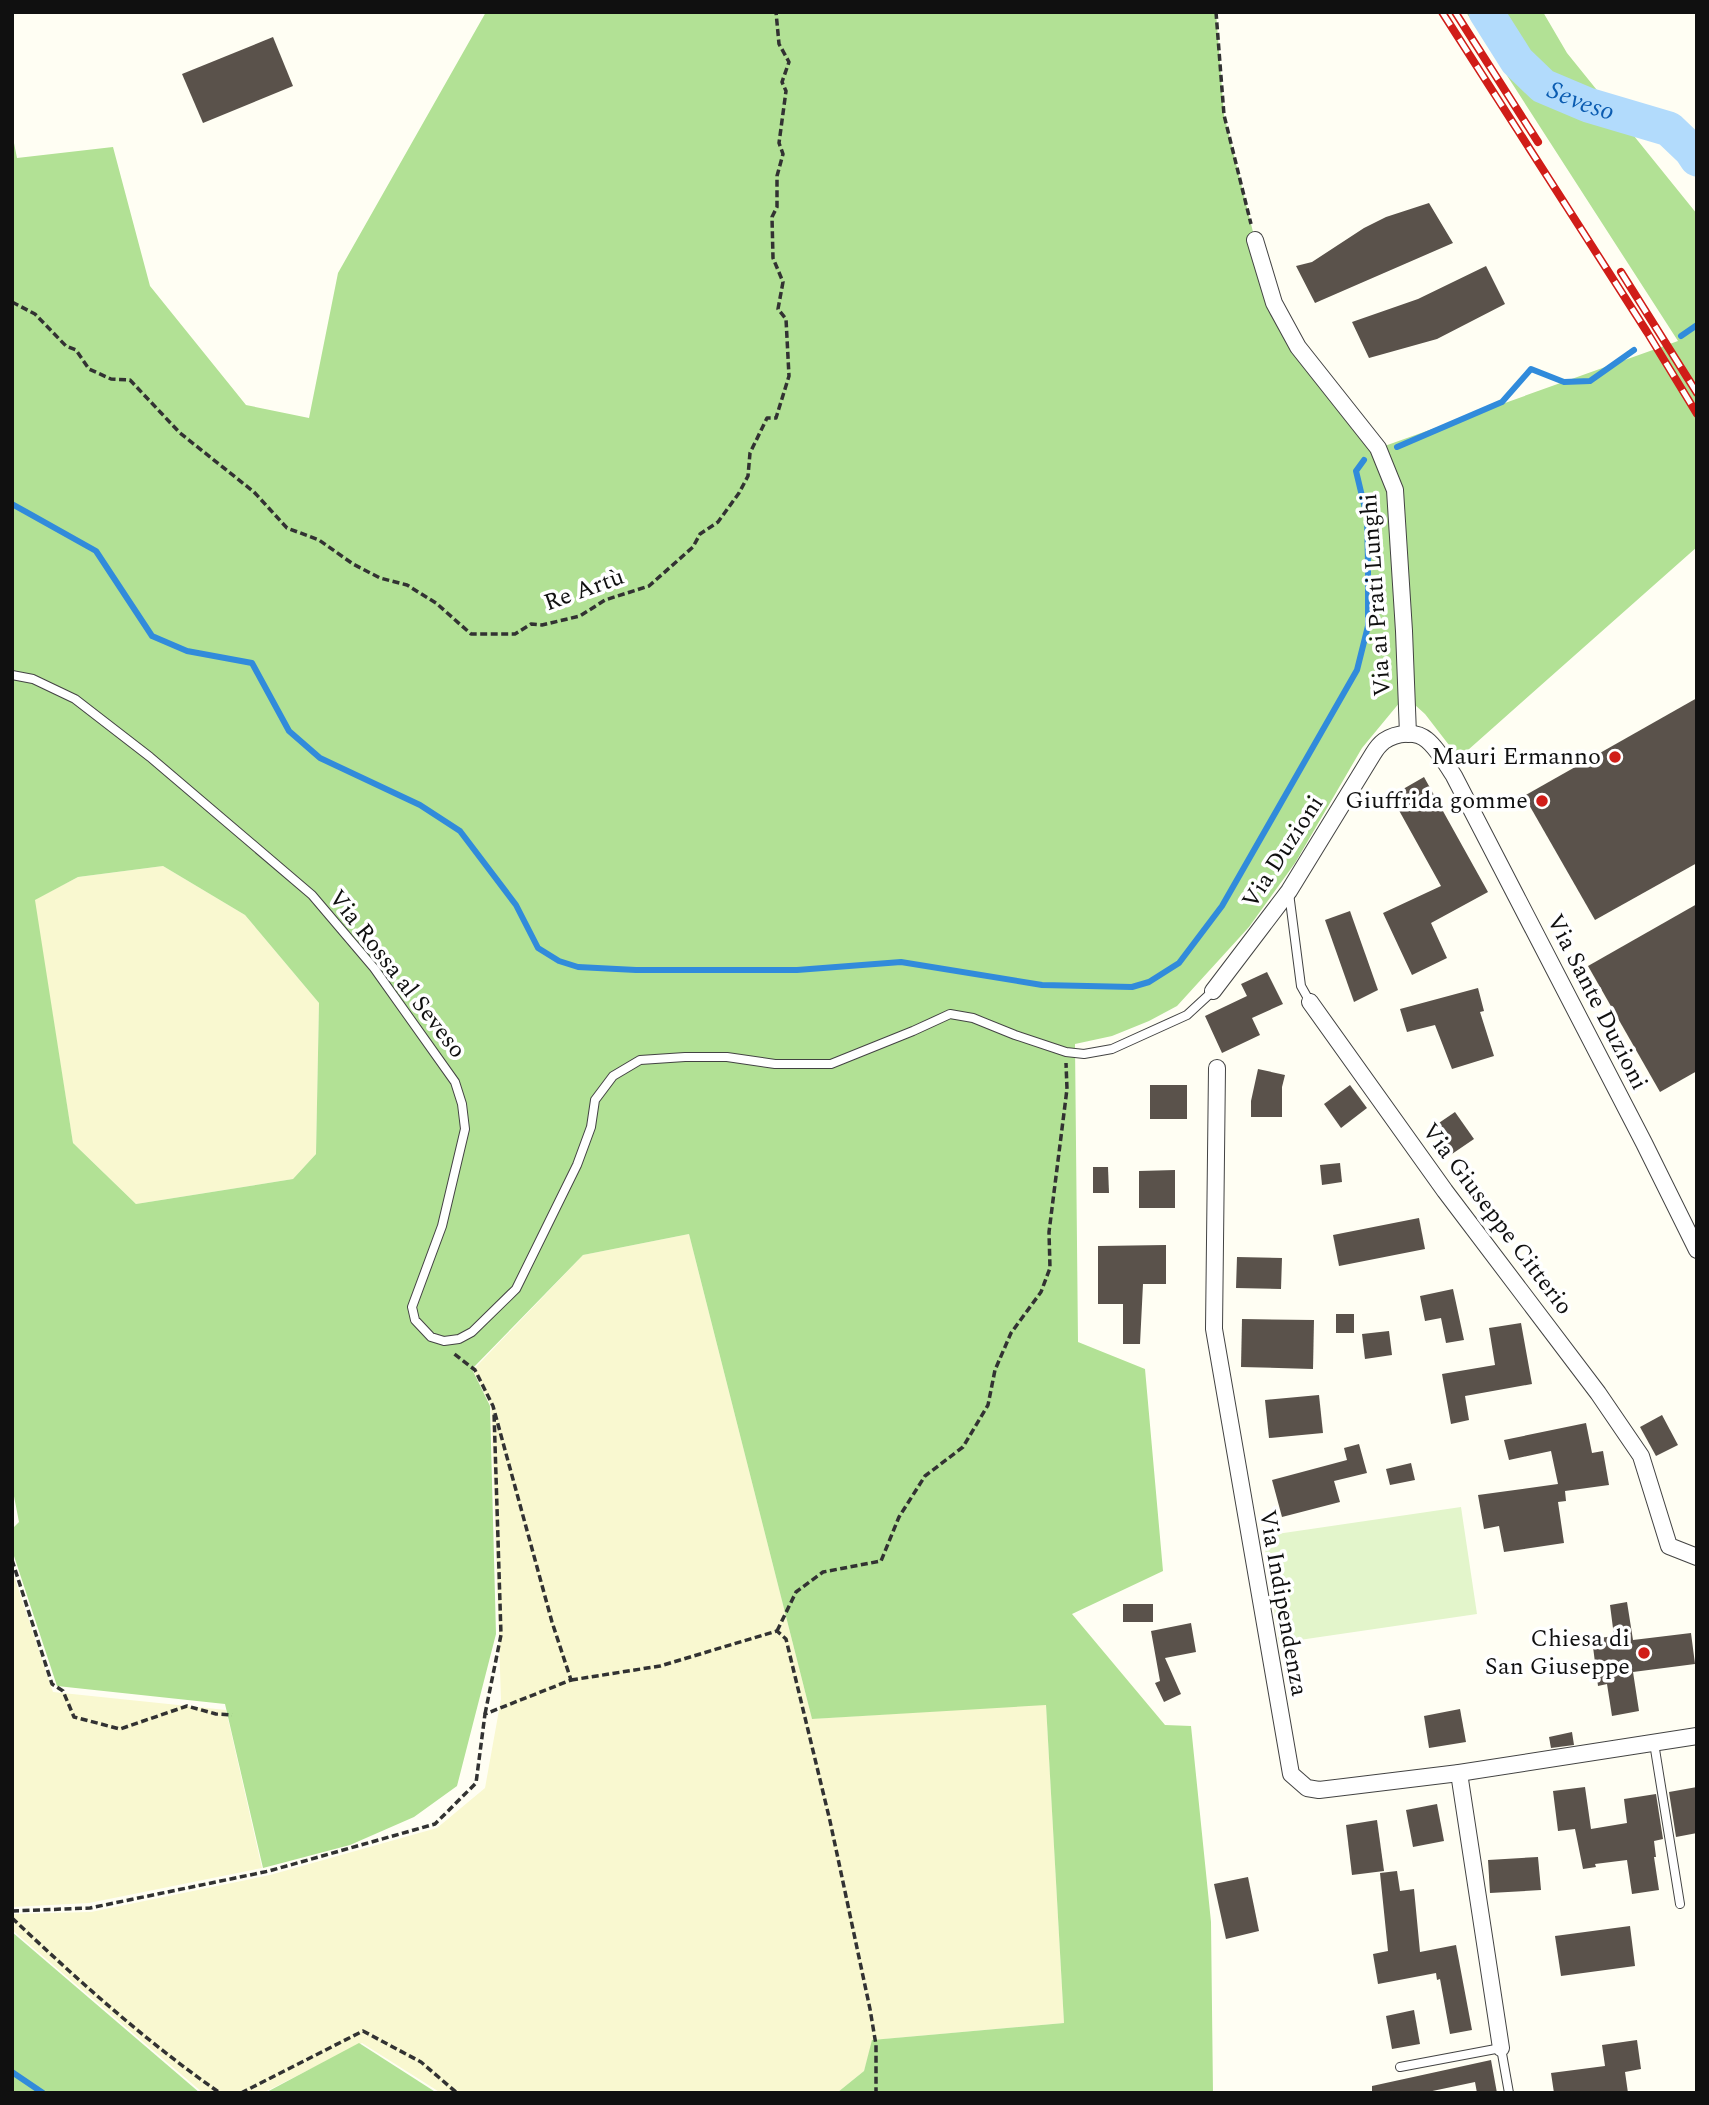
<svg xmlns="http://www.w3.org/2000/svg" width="1709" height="2105" viewBox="0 0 1709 2105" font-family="Spectral,serif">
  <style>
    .farmland { fill: #f9f8d0 }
    .forest { fill: #b2e195; fill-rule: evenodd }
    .pitch { fill: #e3f5cb }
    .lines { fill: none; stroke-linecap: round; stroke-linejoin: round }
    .stream { stroke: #318bdb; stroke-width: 6 }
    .river { stroke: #b2dbfc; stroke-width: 35 }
    .building { fill: #5a524b }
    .lane-casing { stroke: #434343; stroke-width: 10 }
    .street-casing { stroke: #434343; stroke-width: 18 }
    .path { stroke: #323232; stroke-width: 3.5; stroke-dasharray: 7 3.5; stroke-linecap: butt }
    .lane { stroke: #fff; stroke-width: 8 }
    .street { stroke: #fff; stroke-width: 16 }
    .rail-casing { stroke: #d01d18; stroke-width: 8 }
    .rail { stroke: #fff; stroke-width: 5; stroke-dasharray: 16; stroke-linecap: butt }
    .poi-dot { fill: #d01d18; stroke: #fff; stroke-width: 2.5 }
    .labels { text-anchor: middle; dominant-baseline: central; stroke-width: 7; stroke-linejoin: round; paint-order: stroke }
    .street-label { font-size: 24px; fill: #101010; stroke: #fff }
    .poi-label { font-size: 24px; fill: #101010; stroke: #fff; text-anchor: end }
    .water-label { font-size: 26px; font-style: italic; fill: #0b5cb1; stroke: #fff }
  </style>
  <rect width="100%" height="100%" fill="#fffef3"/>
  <g class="farmland">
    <path d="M163,866L245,915L319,1003L316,1154L293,1179L136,1204L73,1143L34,900L78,877Z"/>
    <path d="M689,1234L812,1719L1046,1704L1064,2023L873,2040L864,2071L838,2092L441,2093L362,2043L263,2093H203L12,1930V1914L91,1912L270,1875L437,1828L485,1788L501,1699L491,1406L473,1370L583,1255Z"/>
    <path d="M12,1570L53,1692L226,1710L262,1868L89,1903L12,1907Z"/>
  </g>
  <g class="forest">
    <path d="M486,12H1216L1224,115L1255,240L1274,303L1379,448L1678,341L1466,12H1543L1567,53L1697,214V547L1459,758L1425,714L1405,696L1362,748L1295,863L1249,927L1177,1006L1149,1021L1112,1036L1075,1044L1078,1342L1145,1369L1163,1571L1072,1614L1165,1725L1191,1726L1211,1922L1213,2093H790L838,2092L864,2071L872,2040L1064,2023L1046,1705L812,1719L689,1234L583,1255L472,1369L490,1406L496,1634L457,1786L414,1817L350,1845L263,1868L225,1704L57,1686L12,1550V1529L19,1522L12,1486V133L17,158L113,147L150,286L246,405L309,418L338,273ZM163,866L245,915L319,1003L316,1154L293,1179L136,1204L73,1143L35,900L78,877Z"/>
    <path d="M12,1932L200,2093H12Z"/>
    <path d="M359,2043L437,2093H265Z"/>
  </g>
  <path class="pitch" d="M1461,1507L1477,1614L1279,1643L1263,1536Z"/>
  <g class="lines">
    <g class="stream">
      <path d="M1681,336L1697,325"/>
      <path d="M1397,447L1502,402L1531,369L1564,382L1590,381L1634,350"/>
      <path d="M12,504L96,551L152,636L187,651L252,663L289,731L320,758L420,805L460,831L516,905L538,948L559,961L578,967L636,970H797L901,962L1042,985L1132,987L1149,982L1179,963L1222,906L1357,670L1368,626V563L1367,517L1356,471L1364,460"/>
      <path d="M12,2072L43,2093"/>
    </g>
    <path class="river" id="s1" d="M1486,12L1517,61L1543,86L1588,105L1669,129L1691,150L1697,159"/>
  </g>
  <g class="building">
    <path d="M273,37L293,86L203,123L182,74Z"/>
    <path d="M1429,203L1453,243L1315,303L1296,266L1312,262L1364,228L1386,217Z"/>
    <path d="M1486,266L1505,304L1437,339L1369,358L1352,322L1418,299Z"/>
    <path d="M1697,698V863L1595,920L1524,796Z"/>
    <path d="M1424,777L1488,892L1431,923L1447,958L1412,975L1383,913L1441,886L1391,796Z"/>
    <path d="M1697,904V1071L1660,1092L1588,966Z"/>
    <path d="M1350,911L1378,990L1354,1002L1325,920Z"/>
    <path d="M1267,972L1283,1004L1252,1018L1260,1035L1222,1053L1205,1016L1247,996L1241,984Z"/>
    <path d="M1478,988L1484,1011L1480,1012L1494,1056L1452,1069L1435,1025L1407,1032L1400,1009Z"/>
    <path d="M1258,1069L1285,1075L1282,1087V1117H1251V1101Z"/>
    <rect x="1150" y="1085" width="37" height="34"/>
    <path d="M1350,1085L1367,1108L1341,1128L1324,1104Z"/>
    <path d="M1455,1112L1474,1139L1449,1156L1430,1129Z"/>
    <path d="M1340,1163L1342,1182L1322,1185L1320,1165Z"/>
    <path d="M1093,1167H1108L1109,1193H1093Z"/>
    <path d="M1175,1170V1208H1139V1171Z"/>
    <path d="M1419,1218L1425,1249L1339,1266L1333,1235Z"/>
    <path d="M1166,1245V1284H1143L1140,1344H1123V1304H1098V1246Z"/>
    <path d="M1237,1257L1282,1258L1281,1289L1236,1288Z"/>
    <path d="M1453,1289L1464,1340L1446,1343L1441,1318L1425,1321L1420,1296Z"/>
    <rect x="1336" y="1314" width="18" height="19"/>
    <path d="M1242,1319L1314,1320L1313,1369L1241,1367Z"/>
    <path d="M1521,1323L1532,1384L1465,1396L1469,1420L1451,1424L1442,1374L1495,1365L1489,1328Z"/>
    <path d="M1389,1331L1392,1355L1365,1359L1362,1334Z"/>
    <path d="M1319,1395L1323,1433L1269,1438L1265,1400Z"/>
    <path d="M1662,1415L1678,1445L1656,1456L1640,1427Z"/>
    <path d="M1586,1423L1592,1453L1603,1451L1609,1485L1565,1491L1566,1501L1558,1502L1564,1543L1504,1552L1499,1526L1484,1529L1478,1495L1558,1484L1551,1451L1509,1460L1504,1440Z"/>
    <path d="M1359,1444L1367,1473L1334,1481L1340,1502L1282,1517L1272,1480L1347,1460L1344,1448Z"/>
    <path d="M1411,1463L1415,1480L1390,1485L1386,1469Z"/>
    <path d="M1627,1602L1633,1640L1691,1633L1695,1664L1633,1672L1639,1711L1612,1716L1607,1684L1598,1686L1592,1639L1614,1636L1610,1605Z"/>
    <rect x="1123" y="1604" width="30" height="18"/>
    <path d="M1191,1623L1196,1652L1165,1658L1181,1694L1164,1702L1155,1683L1160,1681L1151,1631Z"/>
    <path d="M1460,1709L1466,1742L1429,1748L1424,1716Z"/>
    <path d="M1572,1732L1574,1745L1551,1748L1549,1737Z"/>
    <path d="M1585,1787L1591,1829L1627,1823L1624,1799L1656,1794L1663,1839L1654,1841L1656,1857H1654L1659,1890L1632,1894L1627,1860L1595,1864L1596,1867L1583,1869L1575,1829L1558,1831L1553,1791Z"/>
    <path d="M1697,1787V1833L1676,1837L1669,1792Z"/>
    <path d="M1437,1804L1444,1841L1413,1847L1406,1810Z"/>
    <path d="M1377,1820L1384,1871L1352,1875L1346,1825Z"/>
    <path d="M1538,1857L1541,1890L1490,1893L1488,1860Z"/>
    <path d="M1397,1871L1400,1891L1414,1889L1420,1952L1456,1945L1472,2030L1450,2034L1440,1979L1437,1980L1436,1973L1378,1984L1373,1954L1388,1951L1380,1873Z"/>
    <path d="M1248,1877L1259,1931L1226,1939L1214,1884Z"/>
    <path d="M1630,1926L1635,1966L1561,1976L1555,1936Z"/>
    <path d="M1414,2010L1420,2044L1392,2049L1386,2016Z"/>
    <path d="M1637,2040L1641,2069L1625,2072L1628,2093H1554L1551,2073L1605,2066L1602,2045Z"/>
    <path d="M1491,2060L1497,2093H1477L1475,2082L1423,2093H1372V2086Z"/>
  </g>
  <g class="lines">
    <defs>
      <g id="lane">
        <path d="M12,675L33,679L75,699L150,757L312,895L374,968L455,1082L462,1104L465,1129L442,1226L412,1307L415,1320L431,1337L444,1341L459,1339L472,1332L516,1289L577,1165L591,1127L595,1100L613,1076L640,1060L685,1057H727L775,1064H831L913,1031L950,1014L973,1018L1015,1035L1066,1052L1084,1054L1112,1049L1187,1015L1213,991"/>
        <path d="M1289,893L1301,986L1310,1002"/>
        <path d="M1654,1743L1680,1904"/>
        <path d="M1400,2067L1501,2048L1509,2093"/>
      </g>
      <g id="street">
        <path d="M1255,240L1274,303L1298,347L1378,448L1395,490L1404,631L1408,734"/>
        <path d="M1213,991L1289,891L1373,754C1376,749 1380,744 1384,741C1396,733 1416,730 1427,740C1438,749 1446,764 1454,776L1644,1143L1697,1250"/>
        <path d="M1310,1002L1445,1191L1598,1393L1641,1456L1669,1546L1697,1557"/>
        <path d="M1217,1068L1214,1329L1291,1774L1307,1788L1319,1790L1459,1773L1697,1736"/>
        <path d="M1459,1773L1501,2048"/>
      </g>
    </defs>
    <use href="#lane" class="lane-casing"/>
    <use href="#street" class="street-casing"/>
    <g class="path">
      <path d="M1216,12L1224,115L1251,224"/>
      <path d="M12,302L35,314L66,346L76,350L89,369L111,379L130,380L180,433L254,492L287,528L319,540L353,564L380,578L407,585L436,603L471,634H515L531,624L542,625L580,616L605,600L649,586L693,547L700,534L718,522L739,493L748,476L750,453L767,418H776L789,376L786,319L778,309L783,282L773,258L772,217L777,207V176L783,154L779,143L786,91L782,82L789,62L779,44L776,12"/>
      <path d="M12,1560L52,1684L63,1691L74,1717L120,1729L187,1706L216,1714L232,1715"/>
      <path d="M777,1631L796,1592L823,1572L881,1561L899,1517L925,1476L963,1447L988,1405L995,1370L1011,1333L1041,1292L1050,1268L1049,1232L1067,1089L1066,1063"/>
      <path d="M571,1680L660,1666L777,1631L786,1639L830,1821L870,2009L876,2045V2093"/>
      <path d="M485,1714L501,1635L494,1412"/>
      <path d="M12,1911L90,1908L269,1871L435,1824L476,1783L485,1714L571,1680L552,1622L493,1406L475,1370L453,1353"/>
      <path d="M12,1918C79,1981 144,2040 220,2093"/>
      <path d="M241,2093L363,2031L421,2062L457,2093"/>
    </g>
    <use href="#lane" class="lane"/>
    <use href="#street" class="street"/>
    <defs>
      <g id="rail">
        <path d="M1442,12L1647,332L1697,414"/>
        <path d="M1455,12L1538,142"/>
        <path d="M1621,272L1697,393"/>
      </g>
    </defs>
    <use href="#rail" class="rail-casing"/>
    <use href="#rail" class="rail"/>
  </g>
  <g class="poi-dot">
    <circle cx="1615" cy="757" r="7"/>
    <circle cx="1542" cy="801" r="7"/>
    <circle cx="1644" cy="1653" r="7"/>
  </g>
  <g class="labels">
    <g class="street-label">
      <text transform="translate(584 590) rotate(-20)">Re Artù</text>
      <text transform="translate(1376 595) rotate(-94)">Via ai Prati Lunghi</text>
      <text transform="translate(1283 852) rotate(-57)">Via Duzioni</text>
      <text transform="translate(397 974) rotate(52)">Via Rossa al Seveso</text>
      <text transform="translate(1597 1002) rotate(63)">Via Sante Duzioni</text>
      <text transform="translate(1497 1219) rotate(53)">Via Giuseppe Citterio</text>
      <text transform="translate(1283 1603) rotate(80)">Via Indipendenza</text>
    </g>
    <g class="poi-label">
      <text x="1601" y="757">Mauri Ermanno</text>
      <text x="1528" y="801">Giuffrida gomme</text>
      <text x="1630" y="1639">Chiesa di<tspan x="1630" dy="28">San Giuseppe</tspan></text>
    </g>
    <g class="water-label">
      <text stroke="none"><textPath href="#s1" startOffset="135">Seveso</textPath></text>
    </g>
  </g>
  <rect width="1709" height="2105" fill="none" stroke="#101010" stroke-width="28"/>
</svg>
